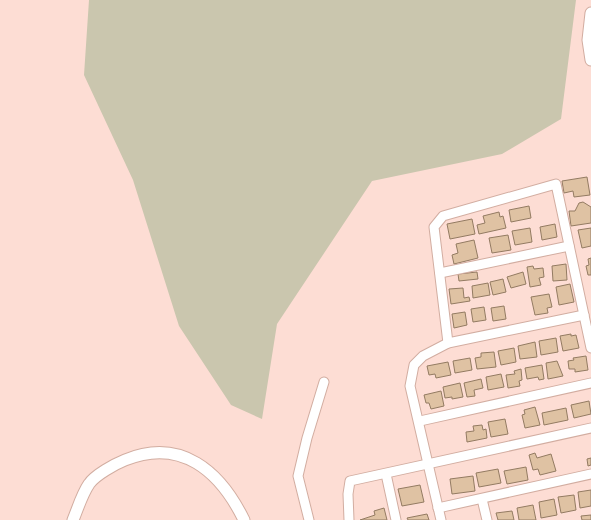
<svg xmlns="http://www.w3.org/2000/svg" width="591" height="520" viewBox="0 0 591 520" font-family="Spectral,serif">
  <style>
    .green { fill: #cac6ae }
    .building { fill: #dfc2a3; stroke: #937b62 }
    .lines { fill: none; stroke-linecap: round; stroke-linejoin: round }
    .minor-casing { stroke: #d2ada1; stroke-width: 11 }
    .tertiary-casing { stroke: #d2ada1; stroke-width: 13 }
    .minor { stroke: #fff; stroke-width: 9 }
    .tertiary { stroke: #fff; stroke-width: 11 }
  </style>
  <rect width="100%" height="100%" fill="#fdddd4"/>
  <path class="green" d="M89,0H576L561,119L502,154L372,181L277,324L262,419L231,405L179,326L133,180L84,75Z"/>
  <g class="building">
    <path d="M587,177L590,195L574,197L573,191L564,193L562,181Z"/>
    <path d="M583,202L591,207V223L571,226L569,211H575L579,203Z"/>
    <path d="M529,206L531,218L511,222L509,210Z"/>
    <path d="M499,212L500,217L503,216L506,228L479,234L477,225L485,223L483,216Z"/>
    <path d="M472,219L475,234L450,239L447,224Z"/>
    <path d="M555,224L557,237L542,240L540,227Z"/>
    <path d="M530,228L532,242L515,245L512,231Z"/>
    <path d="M591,228V246L582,248L578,230Z"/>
    <path d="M508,235L511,250L492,253L489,238Z"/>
    <path d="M474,240L478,258L454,264L452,255L458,253L456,244Z"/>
    <path d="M591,258V275H588L586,266L589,265L588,259Z"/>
    <path d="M566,264L567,280L553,281L552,266Z"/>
    <path d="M533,266L534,269L543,268L544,277L539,278L541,285L530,287L527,267Z"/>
    <path d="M477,272L478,279L459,281L458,274Z"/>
    <path d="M523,272L526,284L511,288L507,277Z"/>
    <path d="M503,279L506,292L493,295L490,282Z"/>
    <path d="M488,283L490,295L473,298L472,286Z"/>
    <path d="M570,284L574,302L559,305L556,287Z"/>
    <path d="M463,288L464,298L469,297L470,301L451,304L449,289Z"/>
    <path d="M549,294L552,307L547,308L548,313L535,315L531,297Z"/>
    <path d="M504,306L506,319L493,321L491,308Z"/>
    <path d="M484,307L486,320L473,322L471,309Z"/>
    <path d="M465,312L467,325L454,328L452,314Z"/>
    <path d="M571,334V336L576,335L579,348L563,351L560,336Z"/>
    <path d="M556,338L558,352L541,355L539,341Z"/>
    <path d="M535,342L537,357L520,359L518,346Z"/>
    <path d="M514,348L516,362L501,365L498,351Z"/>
    <path d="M494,352L496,367L477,369L475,358L481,357V353Z"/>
    <path d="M586,356L588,370L575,372V369H569L568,361L574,360L573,358Z"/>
    <path d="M470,358L472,370L455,373L453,361Z"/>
    <path d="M557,361L563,376L548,379L546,363Z"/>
    <path d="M448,362L451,375L436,378L435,374L429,375L427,366Z"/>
    <path d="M542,365L544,379L539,380L538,377L527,379L525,368Z"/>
    <path d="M521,369L522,380L519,381L520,386L508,388L506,375L515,374L514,371Z"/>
    <path d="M501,374L504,387L488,390L486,377Z"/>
    <path d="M481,379L483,388L474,390L475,396L467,397L464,383Z"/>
    <path d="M460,383L463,397L452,399V397L445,398L443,387Z"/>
    <path d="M441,391L444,406L431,409L429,403H426L424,395Z"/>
    <path d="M589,401L591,414L574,418L571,405Z"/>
    <path d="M535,407L540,425L525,428L522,415L525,414L524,410Z"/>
    <path d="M566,408L568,420L544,425L542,413Z"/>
    <path d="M505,419L508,434L491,437L488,422Z"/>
    <path d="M482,425L483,430L486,429L487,438L467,442L466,432L474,431L473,426Z"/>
    <path d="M535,453L537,458L551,454L556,471L540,475L538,469L533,470L529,455Z"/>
    <path d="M591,458V465L588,466L587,459Z"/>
    <path d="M526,467L528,480L507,484L504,471Z"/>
    <path d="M498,469L501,483L479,487L476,473Z"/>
    <path d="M473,476L475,491L452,494L450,479Z"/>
    <path d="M420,485L424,502L402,506L398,489Z"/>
    <path d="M591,490V506L580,508L578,492Z"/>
    <path d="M574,495L576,510L561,513L558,497Z"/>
    <path d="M554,499L557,515L541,518L539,502Z"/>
    <path d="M533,505L536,520H519L517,508Z"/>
    <path d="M384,508L387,520H360L375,515L374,511Z"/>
    <path d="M512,511L514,520H498L496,513Z"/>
    <path d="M427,514L429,520H408L407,518Z"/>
    <path d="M591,515V520H582L581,516Z"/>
  </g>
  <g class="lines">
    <defs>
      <g id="minor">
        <path d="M440,273L569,246"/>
        <path d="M448,343L434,227L443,216L556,184L591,348"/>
        <path d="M420,421L591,383"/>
        <path d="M386,474L396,520"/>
        <path d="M482,499L487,520"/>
        <path d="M438,508L591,474"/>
        <path d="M309,520L298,476L307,438L324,382"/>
        <path d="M349,520L348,494L350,481L591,428"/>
        <path d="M441,520L410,386L414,365L423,356L448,343L584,315"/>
      </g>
      <g id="tertiary">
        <path d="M591,13L588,40L591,60"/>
        <path d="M73,520C78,508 82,494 89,484C95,475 115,464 125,460C181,437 220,471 244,520"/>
      </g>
    </defs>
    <use href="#minor" class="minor-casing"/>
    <use href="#tertiary" class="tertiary-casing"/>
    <use href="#minor" class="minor"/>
    <use href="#tertiary" class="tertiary"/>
  </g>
</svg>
